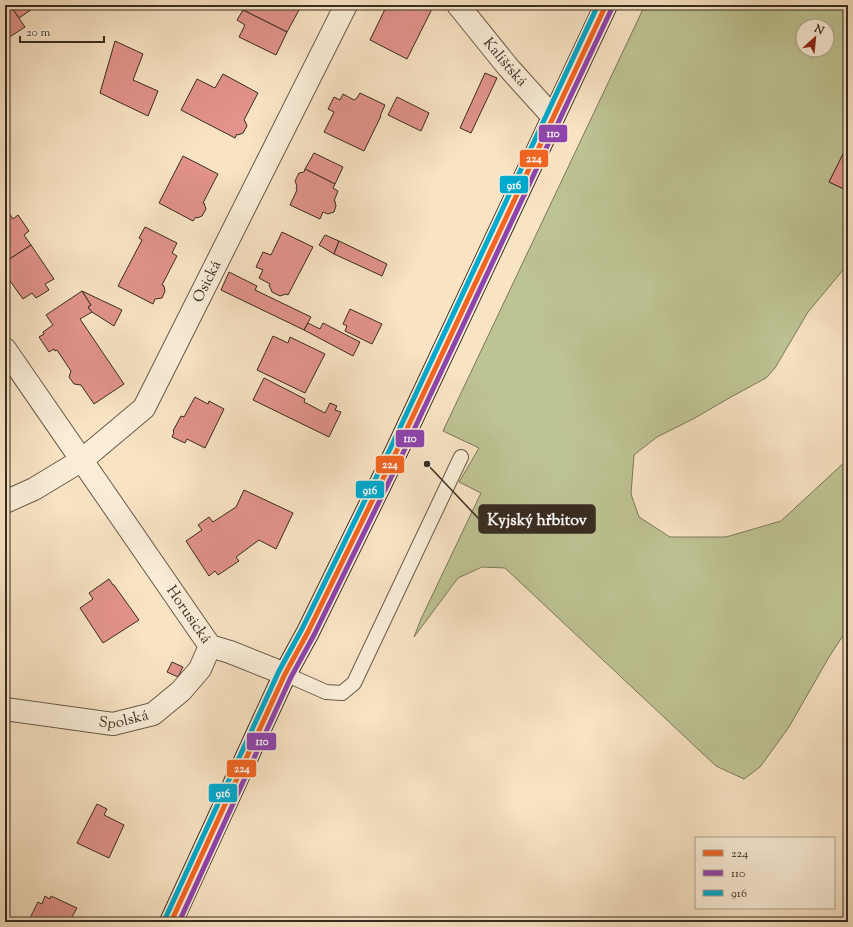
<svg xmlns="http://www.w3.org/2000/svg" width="853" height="927" viewBox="0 0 853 927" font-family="'Sorts Mill Goudy',serif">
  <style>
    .green { fill: #bec393; stroke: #7b785a; fill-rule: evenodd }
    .building { fill: #e2938b; stroke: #382c21 }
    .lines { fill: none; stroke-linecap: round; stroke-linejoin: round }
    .lane-casing { stroke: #685a4a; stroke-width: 16 }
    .street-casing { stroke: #685a4a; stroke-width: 24 }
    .secondary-casing { stroke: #382c21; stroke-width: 24 }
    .lane { stroke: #faedd8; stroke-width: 14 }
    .street { stroke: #faedd8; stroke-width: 22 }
    .secondary { stroke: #faedd8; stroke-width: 22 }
    .bus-1-casing { stroke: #faedd8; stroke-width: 8 }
    .bus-2-casing { stroke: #faedd8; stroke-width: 8 }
    .bus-3-casing { stroke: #faedd8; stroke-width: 8 }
    .bus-1 { stroke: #f26522; stroke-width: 5 }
    .bus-2 { stroke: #8e44ad; stroke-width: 5 }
    .bus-3 { stroke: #00a9ce; stroke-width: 5 }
    .labels { text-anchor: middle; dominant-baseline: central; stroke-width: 3; stroke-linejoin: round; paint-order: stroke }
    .street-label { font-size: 15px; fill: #382c21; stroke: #faedd8 }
    .leader { fill: none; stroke: #382c21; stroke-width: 1.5 }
    .callout-dot { fill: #382c21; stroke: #faedd8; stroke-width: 1.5 }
    .callout { fill: #382c21; stroke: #382c21; stroke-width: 1.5 }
    .callout-label { font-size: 16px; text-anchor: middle; font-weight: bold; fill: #fff }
    .line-badge { stroke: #faedd8; stroke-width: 1.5 }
    .badge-label { font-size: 11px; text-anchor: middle; font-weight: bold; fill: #fff }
  </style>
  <rect width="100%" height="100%" fill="#f8e3c3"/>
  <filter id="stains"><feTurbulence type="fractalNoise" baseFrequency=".005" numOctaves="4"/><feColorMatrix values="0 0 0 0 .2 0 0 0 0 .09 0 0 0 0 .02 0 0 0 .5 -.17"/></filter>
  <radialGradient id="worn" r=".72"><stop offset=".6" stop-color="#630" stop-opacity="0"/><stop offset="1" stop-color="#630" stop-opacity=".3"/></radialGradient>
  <path class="green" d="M645,5H848V152L845,150L829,182L848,191V264L808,312L775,368L766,378L731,397L695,418L657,437L634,455L631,494L639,517L670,537H726L781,521L848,459V628L829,657L789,727L760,767L744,779L716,766L505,568L482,567L458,578L414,637L421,619L481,493L459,482L479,448L443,431ZM803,26H827V50H803Z"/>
  <g class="building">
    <path d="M5,5H10L25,27L5,40Z"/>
    <path d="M10,5H38L19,18Z"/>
    <path d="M245,5H289L299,10L287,32L243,10Z"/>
    <path d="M387,5H426L431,11L407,59L370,40Z"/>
    <path d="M243,10L287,32L276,55L239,37L245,25L237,20Z"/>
    <path d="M115,41L143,54L133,80L158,91L148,116L100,93Z"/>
    <path d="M485,73L497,78L471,133L460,128Z"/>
    <path d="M223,74L258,93L244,120L245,121L247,126L243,133L238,135L237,134L235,138L181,110L197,79L215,88Z"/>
    <path d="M360,93L385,105L380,116H381L364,151L324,132L334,112L328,109L334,97L340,100L343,94L354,100L357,98Z"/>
    <path d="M397,97L429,113L421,131L388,115Z"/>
    <path d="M845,150L848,152V191L829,182Z"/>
    <path d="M314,153L343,167L335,184L305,169Z"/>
    <path d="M183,156L218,174L203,203H204L206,209L202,216L197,218L196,217L193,221L159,203Z"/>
    <path d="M305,169L335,184L333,188L338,191L334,201H335L336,206L334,212L328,214L323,212L320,219L290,205L297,190L296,189L297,186L295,181L299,173L304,172Z"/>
    <path d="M5,207L13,219L18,215L29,231L24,235L31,245L5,262Z"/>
    <path d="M145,227L177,243L172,253L177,256L162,285L164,286L165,291L162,298L155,299L153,304L118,286L142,240L139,238Z"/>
    <path d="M282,232L313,247L288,295L286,294L280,296L272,292L270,287L269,286L270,284L259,278L263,270L256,267L263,252L271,255Z"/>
    <path d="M325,235L339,241L334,254L319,245Z"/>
    <path d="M339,241L387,264L382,276L334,254Z"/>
    <path d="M31,245L54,279L45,284L49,290L36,298L32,293L23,299L5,274V262Z"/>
    <path d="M229,272L257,286L255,290L311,317L304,330L221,290Z"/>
    <path d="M82,291L91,305L88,307L92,312L80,319L124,384L94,404L81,385L74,384L69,377L71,371L57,350L55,351L54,349L49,352L39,337L44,334L43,332L53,325L46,315Z"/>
    <path d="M82,291L122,310L114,326L92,312L88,307L91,305Z"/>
    <path d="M350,309L382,324L372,344L345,331L347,326L343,324Z"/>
    <path d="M308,323L320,329L323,323L360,342L353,356L304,330Z"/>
    <path d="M273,336L288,343L290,337L325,354L305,393L257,370Z"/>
    <path d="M264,378L305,399L304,402L325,413L330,403L337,406L335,410L341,412L329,437L253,400Z"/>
    <path d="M195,397L208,404L209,401L224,409L205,448L187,439L185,443L172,437L174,432L173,431L181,416L184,417Z"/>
    <path d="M244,490L293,513L276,549L259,540L236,557L239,561L218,575L215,571L209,576L186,541L202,530L198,525L209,517L213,522L236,507Z"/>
    <path d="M109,579L113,585H114L139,620L103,643L80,608L93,599L89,593Z"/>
    <path d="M172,662L183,667L178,677L167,672Z"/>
    <path d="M5,800H9L5,826Z"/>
    <path d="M97,804L107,809L104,815L124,825L109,858L77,843Z"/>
    <path d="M45,896L50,899L51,896L77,908L69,922H28L38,902L42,904Z"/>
  </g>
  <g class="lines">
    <defs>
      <path id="lane" d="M285,674L326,692L342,693L354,683L461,457"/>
      <g id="street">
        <path id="s1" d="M458,5L508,67L553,117"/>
        <path id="s2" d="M5,349L210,646L230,652L285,674"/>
        <path id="s3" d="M5,502L34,489L82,460L144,408L346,5"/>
        <path id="s4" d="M5,709L113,724L153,714L181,691L200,669L210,646"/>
      </g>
      <path id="secondary" d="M171,922L285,674L308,632L397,450L606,5"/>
    </defs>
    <use href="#lane" class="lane-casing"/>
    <use href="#street" class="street-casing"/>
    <use href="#secondary" class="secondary-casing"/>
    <use href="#lane" class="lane"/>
    <use href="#street" class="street"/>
    <use href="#secondary" class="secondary"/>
    <defs>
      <path id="bus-1" d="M171,922L285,674L308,632L397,450L606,5"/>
      <path id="bus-2" d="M179,922L291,677L314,635L403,453L612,8"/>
      <path id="bus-3" d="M165,919L279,671L302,629L391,447L598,5"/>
    </defs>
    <use href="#bus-1" class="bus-1-casing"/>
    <use href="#bus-2" class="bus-2-casing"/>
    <use href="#bus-3" class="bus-3-casing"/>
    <use href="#bus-1" class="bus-1"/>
    <use href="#bus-2" class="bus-2"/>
    <use href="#bus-3" class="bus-3"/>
  </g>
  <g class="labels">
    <g class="street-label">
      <text stroke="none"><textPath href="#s1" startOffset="74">Kališťská</textPath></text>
      <text stroke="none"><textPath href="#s3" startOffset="310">Osická</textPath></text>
      <text stroke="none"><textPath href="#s2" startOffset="323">Horusická</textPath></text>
      <text stroke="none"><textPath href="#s4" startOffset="120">Spolská</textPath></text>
    </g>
  </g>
  <path class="leader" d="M427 464L479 519"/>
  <circle class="callout-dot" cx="427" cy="464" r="4"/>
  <rect class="callout" x="479" y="505" width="116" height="28" rx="4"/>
  <g class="callout-label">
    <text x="537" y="525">Kyjský hřbitov</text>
  </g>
  <g class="line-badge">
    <rect x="538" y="124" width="30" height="19" rx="4" fill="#8e44ad"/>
    <rect x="519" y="149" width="30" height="19" rx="4" fill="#f26522"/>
    <rect x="499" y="175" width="30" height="19" rx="4" fill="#00a9ce"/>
    <rect x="395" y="429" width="30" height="19" rx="4" fill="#8e44ad"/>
    <rect x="375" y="455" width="30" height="19" rx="4" fill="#f26522"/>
    <rect x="355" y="480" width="30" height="19" rx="4" fill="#00a9ce"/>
    <rect x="246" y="732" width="31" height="19" rx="4" fill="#8e44ad"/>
    <rect x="226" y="759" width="31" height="19" rx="4" fill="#f26522"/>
    <rect x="208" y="783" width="30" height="20" rx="4" fill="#00a9ce"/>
  </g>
  <g class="badge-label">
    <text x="553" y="137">110</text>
    <text x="534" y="162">224</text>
    <text x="514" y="189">916</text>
    <text x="410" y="442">110</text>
    <text x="390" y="468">224</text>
    <text x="370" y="494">916</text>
    <text x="262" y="745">110</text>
    <text x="242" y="772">224</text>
    <text x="223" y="797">916</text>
  </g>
  <rect width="853" height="927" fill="none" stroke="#f8e3c3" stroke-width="20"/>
  <rect x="6" y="6" width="841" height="915" fill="none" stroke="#382c21" stroke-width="2"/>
  <rect x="10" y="10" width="833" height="907" fill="none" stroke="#382c21"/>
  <rect x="695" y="837" width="140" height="72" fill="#faedd8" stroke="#aca08f"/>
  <rect x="703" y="850" width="20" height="6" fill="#f26522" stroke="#aca08f"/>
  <text x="731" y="857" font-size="12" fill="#382c21">224</text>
  <rect x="703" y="870" width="20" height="6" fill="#8e44ad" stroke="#aca08f"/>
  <text x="731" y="877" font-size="12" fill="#382c21">110</text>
  <rect x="703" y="890" width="20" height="6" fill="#00a9ce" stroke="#aca08f"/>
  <text x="731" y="897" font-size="12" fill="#382c21">916</text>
  <g transform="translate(815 38) rotate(27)"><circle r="19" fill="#faedd8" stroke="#aca08f"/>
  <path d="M0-3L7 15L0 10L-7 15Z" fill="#8f2418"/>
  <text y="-6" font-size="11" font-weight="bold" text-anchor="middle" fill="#382c21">N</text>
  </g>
  <path d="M20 36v6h84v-6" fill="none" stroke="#382c21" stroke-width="2"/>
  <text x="26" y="36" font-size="12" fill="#382c21" stroke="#faedd8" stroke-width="3" paint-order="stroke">20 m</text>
  <rect width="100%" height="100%" filter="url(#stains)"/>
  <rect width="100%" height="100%" fill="url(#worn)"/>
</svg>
